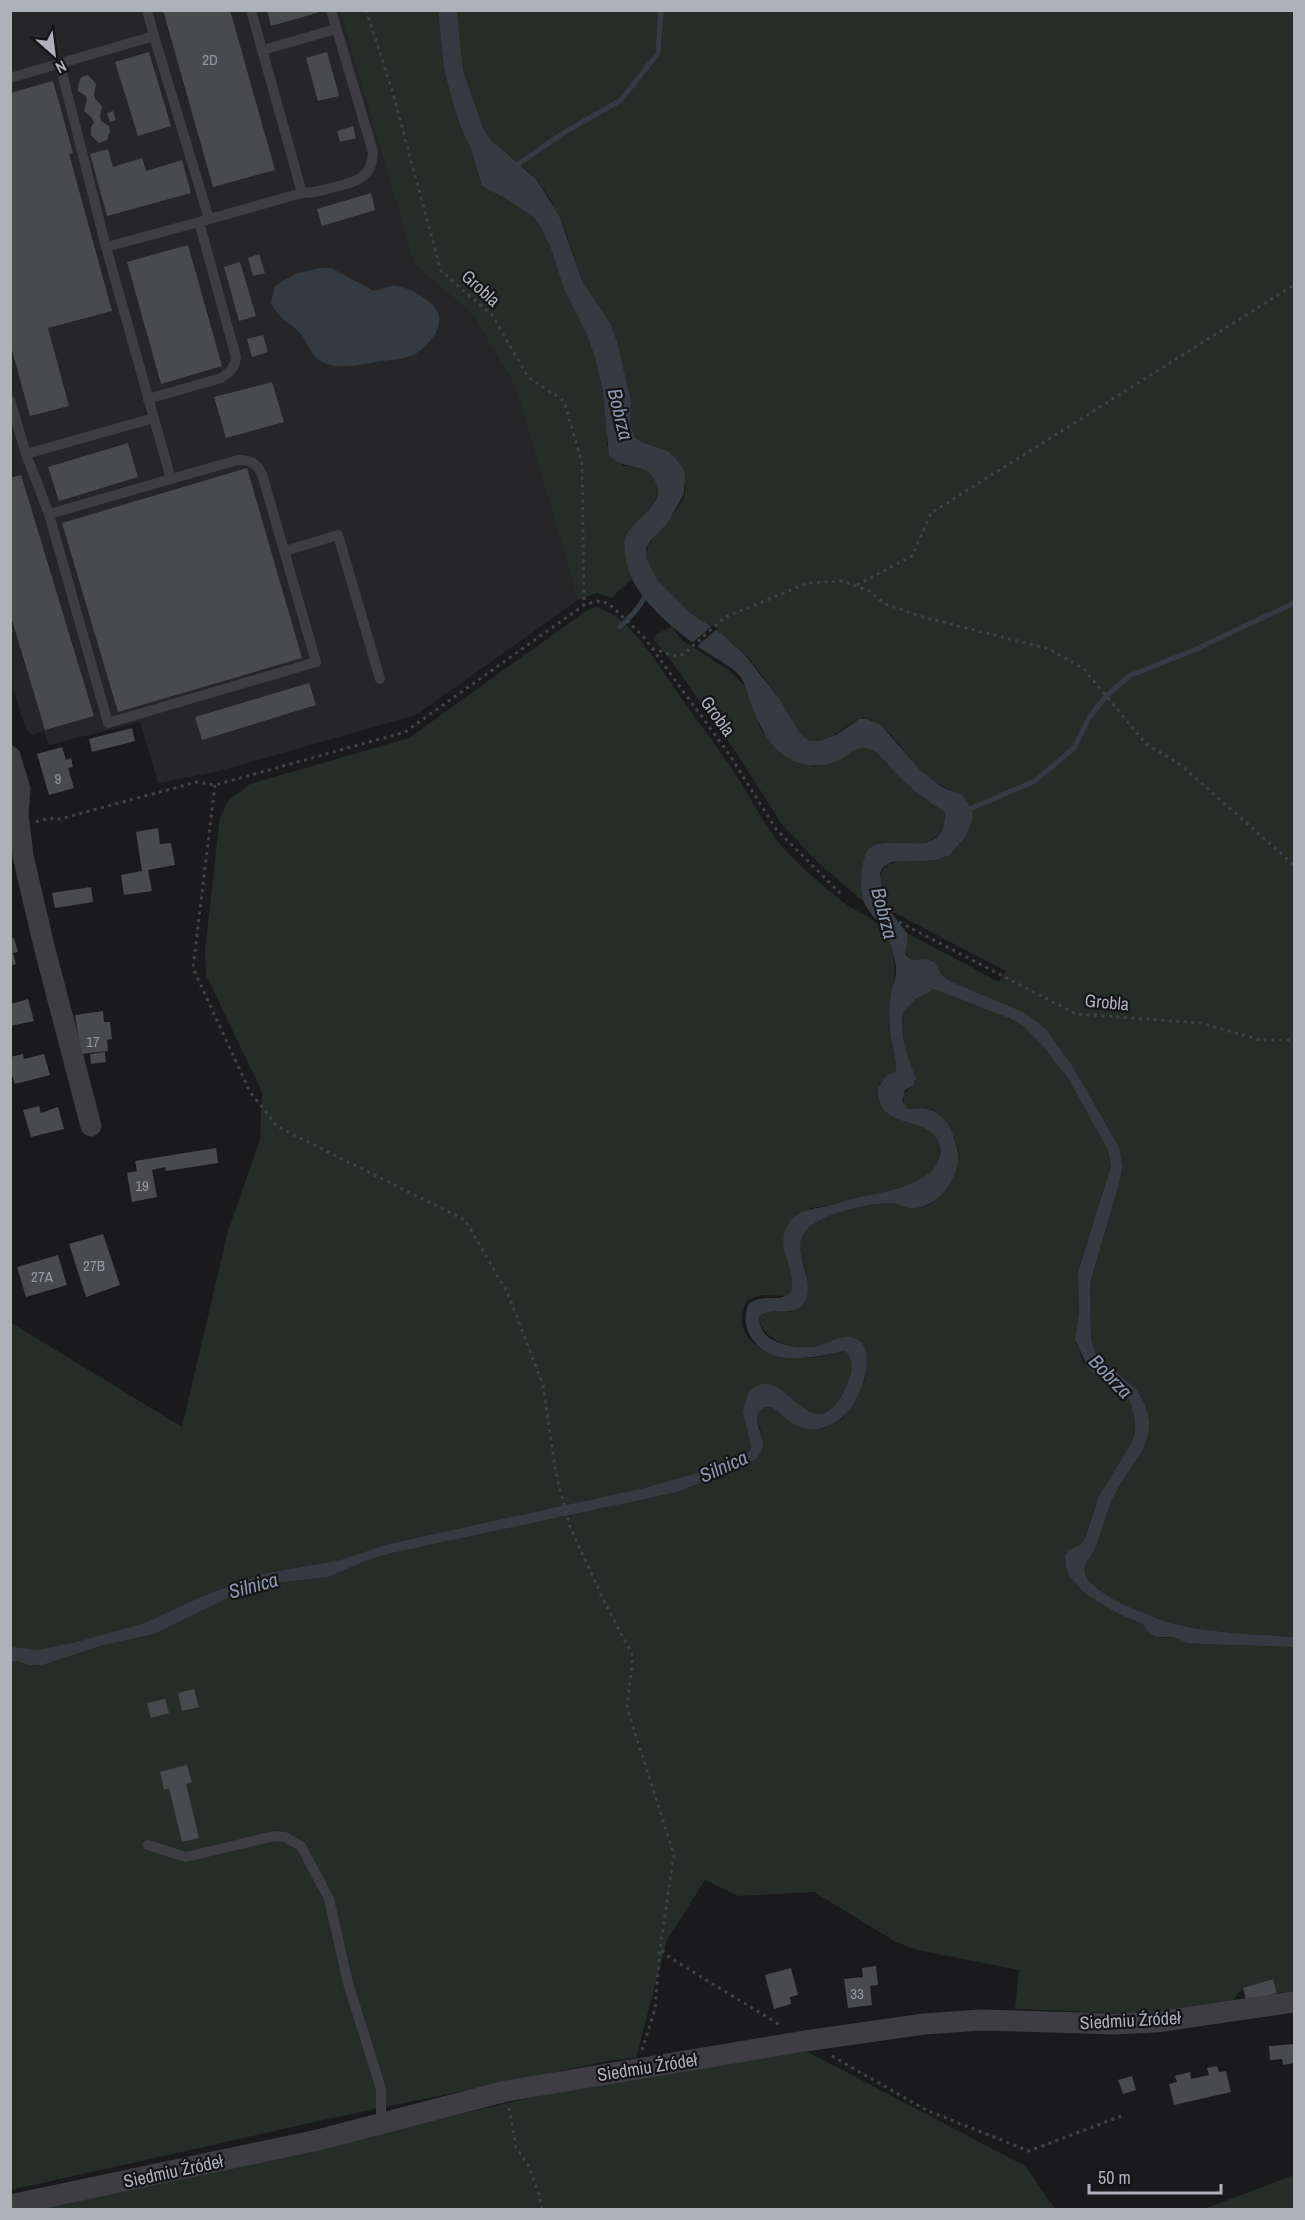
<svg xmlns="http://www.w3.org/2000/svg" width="1305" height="2220" viewBox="0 0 1305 2220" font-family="'Archivo Narrow',sans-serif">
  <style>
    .built { fill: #262629 }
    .green { fill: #262d28 }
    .water { fill: #353b43 }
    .pier { fill: #1a1a1c }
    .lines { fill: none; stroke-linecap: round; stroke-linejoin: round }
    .stream { stroke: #353b43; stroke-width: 5 }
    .building { fill: #494a4e }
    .path { stroke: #414247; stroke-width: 3; stroke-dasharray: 3 4.5; stroke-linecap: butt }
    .lane { stroke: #3d3d42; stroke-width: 10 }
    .street { stroke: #3d3d42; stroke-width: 21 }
    .labels { text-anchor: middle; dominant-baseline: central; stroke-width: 4.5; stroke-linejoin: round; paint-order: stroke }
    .number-label { font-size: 15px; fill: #95969f }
    .street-label { font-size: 18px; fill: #aeb0ba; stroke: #151517 }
    .water-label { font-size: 20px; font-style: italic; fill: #899ab0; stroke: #151517 }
  </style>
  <rect width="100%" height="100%" fill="#1a1a1c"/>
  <path class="built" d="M10,11H340L414,264L473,315L515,386L578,600L416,715L215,772L158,783L140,722L49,745L44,731L32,735L26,730L10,678Z"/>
  <g class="green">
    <path d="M340,11H438L444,69L453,104L462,130L471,149L482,186L506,199L534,217L539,224L550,246L564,289L587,335L595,358L603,392L607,425V445L623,466C636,467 649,468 655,480C667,506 633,517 626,538C622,550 628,568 632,579L611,598L597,593L578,600L515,386L473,315L414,264Z"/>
    <path d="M457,11H1294V1637C1250,1634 1206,1633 1164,1621C1158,1619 1153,1616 1147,1614C1131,1608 1116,1602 1102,1592C1095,1587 1086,1581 1085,1572C1083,1562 1092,1556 1095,1548C1102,1529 1106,1510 1116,1492C1137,1453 1166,1436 1137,1390L1096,1354L1091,1340L1090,1283L1119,1184V1147L1073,1067L1047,1030L949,981L927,959L912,960L905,953L908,939L907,933L999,982L1006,971L887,909C883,902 882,895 881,887C874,849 923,866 946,856C954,853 960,843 966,836L962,795C948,789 935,783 923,773C907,758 889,724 868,719C848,714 829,752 807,740C794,733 788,714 781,703C771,687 758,669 746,655C717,624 655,602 647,557C642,534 692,509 685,483C682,473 673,461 668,451L641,442L635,437L630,426L631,401L617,341L610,323L583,283L566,233L550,199L537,179L491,140L483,128L463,70Z"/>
    <path d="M598,607C633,621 654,659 675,689C694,716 714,743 733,770C747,792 759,815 774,836C790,858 821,885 843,902C859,915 879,917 888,938C903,972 887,996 890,1031C891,1045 897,1058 896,1072C892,1075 887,1076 884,1079C879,1083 877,1089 878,1096C882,1119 913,1123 931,1130C942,1142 943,1160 931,1172C911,1190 837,1206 810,1208L789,1264L793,1277L791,1292L787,1296L762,1295L747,1300C726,1346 776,1359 812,1358C822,1357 834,1353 844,1351C865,1362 839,1413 819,1414C796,1415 790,1382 757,1386L751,1446L749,1452L743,1455L720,1461L696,1473L644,1488L388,1544L340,1560L262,1574L203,1596L207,1607L259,1585L328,1577L368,1560L392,1553L678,1492L753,1461L762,1436L757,1417L758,1412L766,1407L777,1409L784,1416L823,1429L842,1419L865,1379L866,1353L843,1337C834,1340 825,1345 816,1346C794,1350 763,1342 759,1318L762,1314L767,1312H792C796,1302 803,1292 806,1282C810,1265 788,1248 810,1226C824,1213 870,1204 889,1203C904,1202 914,1213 929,1205C939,1199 942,1189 947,1179C950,1172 957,1162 958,1154C959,1149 955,1141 953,1136C943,1112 935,1105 908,1109L904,1105L903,1095L916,1082V1078C909,1061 893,1030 903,1011C905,1006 912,1002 917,999C923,994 930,989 937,989C964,1003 997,1009 1022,1026C1058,1050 1088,1112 1108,1150L1111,1166L1078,1272L1079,1313L1075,1339L1083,1362L1115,1384L1130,1401L1135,1421V1434L1131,1444L1095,1506L1085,1538L1081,1544L1068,1550L1065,1555L1066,1568L1070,1577L1121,1615L1143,1624L1150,1633L1162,1638L1173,1637L1201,1644L1294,1647V1991L1277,1993L1273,1979L1243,1988L1233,2000L1139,2014L1015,2009L1019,1970L917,1950L896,1942L814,1892L738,1896L705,1880L667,1940L636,2058L613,2060L346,2115L11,2190L10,1322L182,1427L228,1231L260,1140L262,1092L206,975L205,951L220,817L228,801L250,784L409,738L589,609Z"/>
    <path d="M671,627L683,641L730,671L746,687L760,728L776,748L814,767L840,759L857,748H865L877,751L912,788L945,813C944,852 908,844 881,842L862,890L864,902L822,866L783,826L735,751L672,662L653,639L657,634Z"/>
    <path d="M806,2051L1025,2166L1055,2209L27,2210L335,2144L566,2089Z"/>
    <path d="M1294,2175V2209H1204Z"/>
  </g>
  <g class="water">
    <path d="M438,11H457L463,70L483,128L491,140L537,180L559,216L583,283L610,323L617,341L631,401L630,426L635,437L641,442L668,451L676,459L685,472L684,494L668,522L650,541L646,548L647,559L657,580L689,612L723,635L745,655L780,700L800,734L809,741H819L836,735L859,719H867L880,724L921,771L942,787L962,795L971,808L973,818L966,836L950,855L935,860L891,862L883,867L880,873L883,902L907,933L908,939L905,954L912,960L927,959L935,963L941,974L949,981L1025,1013L1047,1030L1073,1067L1119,1147L1122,1167L1119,1184L1090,1283L1091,1340L1096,1354L1137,1390C1166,1436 1137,1454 1116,1492C1106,1510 1103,1529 1095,1548C1092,1556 1083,1562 1085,1572C1086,1581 1095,1587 1102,1592C1116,1602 1131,1608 1147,1614C1153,1616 1158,1619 1163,1621C1206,1633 1250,1634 1294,1637V1647L1201,1644L1188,1643L1173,1637H1157L1147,1631L1143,1624L1121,1615L1087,1595L1070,1577L1066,1568L1065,1556L1068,1550L1081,1544L1085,1538L1098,1498L1131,1444L1135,1434V1421L1130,1401L1115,1384L1093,1373L1088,1368L1075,1339L1079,1313L1078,1272L1111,1166L1108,1150L1068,1078L1042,1045L1024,1027L1009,1018L934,989L916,999L902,1013C901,1042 906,1052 916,1078L914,1085L905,1090L902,1101L908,1109C930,1106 943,1111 952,1132C954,1139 957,1146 958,1154C960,1176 940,1205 917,1208C907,1210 900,1203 891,1203C871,1203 831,1212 815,1223C782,1243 816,1274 806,1299C798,1322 767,1303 759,1318C760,1325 761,1330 766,1335C776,1346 804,1349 818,1346C828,1343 838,1336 849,1337C878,1340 865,1384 856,1399C843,1423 818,1439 792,1423C781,1417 779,1407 766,1407L758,1412C753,1432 775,1442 753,1461L678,1492L392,1553L368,1560L328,1577L259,1585L228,1598L154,1634L103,1645L42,1665H29L18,1661H11V1647L37,1650L73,1643L145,1623L203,1596L262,1574L340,1560L388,1544L644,1488L696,1473L720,1461L749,1452L751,1446L743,1411L749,1391C777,1366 797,1417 821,1414C840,1411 864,1361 844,1351C815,1357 771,1369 751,1337C745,1327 744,1317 748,1305C763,1291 778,1305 791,1292C797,1270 775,1247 787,1226C797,1207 817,1210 835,1204C841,1203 846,1200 852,1199C877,1193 944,1185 940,1148C936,1112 876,1135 878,1088L885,1077L896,1071C897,1058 891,1044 890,1031C889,1019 889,1005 891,994C892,985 897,977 896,967C895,957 889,937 883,928C877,920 868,912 864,902C859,889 861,870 865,856C876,822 944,871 945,813C938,807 930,803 923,797C912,789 902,780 893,770C884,761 879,750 865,748C855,747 849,754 841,759C818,771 793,766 775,748C764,735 757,720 751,704C748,695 746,683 739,675C731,666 716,659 706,652C679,634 639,602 629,571C626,562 623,549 625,539C631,518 666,507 656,483C648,461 624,472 609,455L603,392L595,358L587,335L564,289L550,246L539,224L534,217L506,199L482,186L471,149L462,130L453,104L444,69Z"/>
    <path d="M320,268H331L374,291C379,290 386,287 391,286C405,284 437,302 439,316C442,331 424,351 411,356C401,360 386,360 375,362C359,365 341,370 325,363C310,357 309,342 299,332C287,320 278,319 271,302L275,286L295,274Z"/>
  </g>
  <path class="pier" d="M713,625L718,628L695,648L690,645Z"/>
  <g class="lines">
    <g class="stream">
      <path d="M514,167L560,135L621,100L658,53L661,10"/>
      <path d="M620,627C631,616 642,606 647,591"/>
      <path d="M967,810L1035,781L1074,748L1089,718L1106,696L1129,676L1194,650L1294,603"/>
    </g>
  </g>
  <g class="building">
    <path d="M163,10H230L275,170L213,187Z"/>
    <path d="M267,10H317V13L271,26Z"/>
    <path d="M149,52L171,126L138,136L115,62Z"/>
    <path d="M327,52L339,96L318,101L306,58Z"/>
    <path d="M88,75L96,84L94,94L95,99L102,106L100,116L101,121L109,126L110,131L107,140L99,143L91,135V127L94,123L92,118L84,111L87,101L86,96L78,91V86L81,77Z"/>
    <path d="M53,81L73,153L69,154L112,311L48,328L69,406L30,416L10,343V93Z"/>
    <path d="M113,111L116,120L110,122L107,113Z"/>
    <path d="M353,126L356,138L340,142L337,131Z"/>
    <path d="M108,149L113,167L142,158L146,171L182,160L191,193L107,216L90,154Z"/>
    <path d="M371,193L375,210L322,226L317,209Z"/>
    <path d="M188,245L222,366L161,384L127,262Z"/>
    <path d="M259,254L265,273L253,276L248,258Z"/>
    <path d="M240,262L256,316L239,321L224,267Z"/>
    <path d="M263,335L268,352L252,357L247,339Z"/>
    <path d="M272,382L284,422L226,438L214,397Z"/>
    <path d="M128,443L138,477L59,501L48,467Z"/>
    <path d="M247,468L302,658L118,712L62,523Z"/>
    <path d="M21,475L94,716L45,730L10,613V478Z"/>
    <path d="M309,683L316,705L202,740L195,717Z"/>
    <path d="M132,728L135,741L92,752L89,739Z"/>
    <path d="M62,747L66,760L71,758L73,767L68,768L74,788L49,795L37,754Z"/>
    <path d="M158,828L160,844L171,843L175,865L148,870L152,891L124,895L121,875L142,871L136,832Z"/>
    <path d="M91,887L93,902L55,908L52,893Z"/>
    <path d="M14,938L18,952L13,953L16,964L10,966V939Z"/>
    <path d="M28,999L34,1021L10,1026V1004Z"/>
    <path d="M103,1011L104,1022H110L112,1039L107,1040L108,1051L81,1054L75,1015Z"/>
    <path d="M105,1052L106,1062L91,1064L90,1054Z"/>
    <path d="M23,1054L24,1059L44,1054L50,1075L15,1084L10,1069V1057Z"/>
    <path d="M39,1106L41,1113L58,1107L64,1129L31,1137L23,1110Z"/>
    <path d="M216,1148L218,1163L166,1171L165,1167L152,1170L157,1197L132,1202L127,1173L137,1171L135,1161Z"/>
    <path d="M103,1234L120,1285L86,1297L69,1244Z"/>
    <path d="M58,1255L67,1285L26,1297L17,1267Z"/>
    <path d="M194,1689L199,1707L182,1711L178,1693Z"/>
    <path d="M165,1699L169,1713L151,1718L147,1703Z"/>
    <path d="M187,1765L192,1782L186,1784L199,1838L182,1842L169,1788L164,1790L160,1772Z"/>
    <path d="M876,1966L878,1985L870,1986L872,2005L848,2008L844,1979L863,1977L862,1968Z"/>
    <path d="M791,1968L798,1995L790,1997L791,2004L774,2009L765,1975Z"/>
    <path d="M1273,1979L1277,1993L1247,2002L1243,1988Z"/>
    <path d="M1294,2044V2063L1283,2065L1282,2059L1270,2060L1269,2046Z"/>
    <path d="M1217,2066L1219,2072L1226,2071L1231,2092L1174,2105L1169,2084L1177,2082L1175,2076L1190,2072L1191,2079L1209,2075L1207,2068Z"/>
    <path d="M1132,2076L1136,2090L1123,2094L1118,2080Z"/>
  </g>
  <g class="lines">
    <g class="path">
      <path d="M366,10L392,90L441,271L492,315L528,377L564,401L582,463L584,605"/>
      <path d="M857,585L912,556L931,513L1294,285"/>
      <path d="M652,648L671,655L678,656L684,654L725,617L808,583L843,581L869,591L885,604L923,617L1049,649L1083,668L1146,744L1181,765L1294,865"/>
      <path d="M215,785L193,968L250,1092L278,1127L465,1220L507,1292L543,1385L556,1474L570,1527L605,1603L633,1656L627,1708L674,1855L660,1949L672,1959L780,2025"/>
      <path d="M36,822L50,818L56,820L197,782L215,785L405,732L584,605L597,601L608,603L643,636L729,754L776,829L840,893"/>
      <path d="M899,922L1076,1014L1201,1023L1260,1040H1294"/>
      <path d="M642,2050L655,2009L660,1949"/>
      <path d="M832,2056L926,2110L1029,2151L1124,2115"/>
      <path d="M509,2108L516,2147L528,2165L539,2194L542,2210"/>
    </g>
    <g class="lane">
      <path d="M154,36L209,219"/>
      <path d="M263,50L336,29"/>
      <path d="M60,65L106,247L199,222"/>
      <path d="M10,78L154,36L147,10"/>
      <path d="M302,193C314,193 324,190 335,187C358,181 372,178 373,152L331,10"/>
      <path d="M106,247L171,479L49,514L108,723L316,662L262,474C256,463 251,460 238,460L171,479"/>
      <path d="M148,399L221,378C230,372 235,368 236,357L199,222L302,193L251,10"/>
      <path d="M10,400L26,454L154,418"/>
      <path d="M26,454L49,514"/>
      <path d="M285,551L338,535L380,679"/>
      <path d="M148,1845L186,1857L274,1836L285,1837L301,1846L329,1899L348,1983L381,2089V2124"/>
    </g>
    <g class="street">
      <path d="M10,756L20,789L18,814L23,856L44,946L91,1126"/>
      <path d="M10,2205L318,2140L506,2091L805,2041L924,2024L981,2020L1115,2024L1156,2022L1294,2002"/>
    </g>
  </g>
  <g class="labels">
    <g class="number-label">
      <text x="210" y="59">2D</text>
      <text x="58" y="778">9</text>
      <text x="93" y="1041">17</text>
      <text x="142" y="1185">19</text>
      <text x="94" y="1265">27B</text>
      <text x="42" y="1276">27A</text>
      <text x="857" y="1993">33</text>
    </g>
    <g class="street-label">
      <text transform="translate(481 288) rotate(42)">Grobla</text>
      <text transform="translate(718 716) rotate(54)">Grobla</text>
      <text transform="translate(1107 1002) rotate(5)">Grobla</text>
      <text transform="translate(1130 2020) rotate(-3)">Siedmiu Źródeł</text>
      <text transform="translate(647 2067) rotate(-9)">Siedmiu Źródeł</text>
      <text transform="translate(173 2171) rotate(-12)">Siedmiu Źródeł</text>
    </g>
    <g class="water-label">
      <text transform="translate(621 414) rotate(76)">Bobrza</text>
      <text transform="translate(885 913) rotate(75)">Bobrza</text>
      <text transform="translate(1111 1376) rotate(46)">Bobrza</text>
      <text transform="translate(723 1466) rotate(-24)">Silnica</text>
      <text transform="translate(253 1585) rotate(-15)">Silnica</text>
    </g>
  </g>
  <rect width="1305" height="2220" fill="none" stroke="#aeb0ba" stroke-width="24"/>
  <g transform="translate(54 54) rotate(152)" stroke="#151517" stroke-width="4.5" paint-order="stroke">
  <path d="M0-4.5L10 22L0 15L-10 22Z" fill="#aeb0ba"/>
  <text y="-9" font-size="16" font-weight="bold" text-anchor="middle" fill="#aeb0ba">N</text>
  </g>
  <path d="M1089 2184v9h132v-9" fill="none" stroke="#aeb0ba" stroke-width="3"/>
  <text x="1098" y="2184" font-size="18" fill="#aeb0ba" stroke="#151517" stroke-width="4.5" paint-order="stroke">50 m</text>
</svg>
